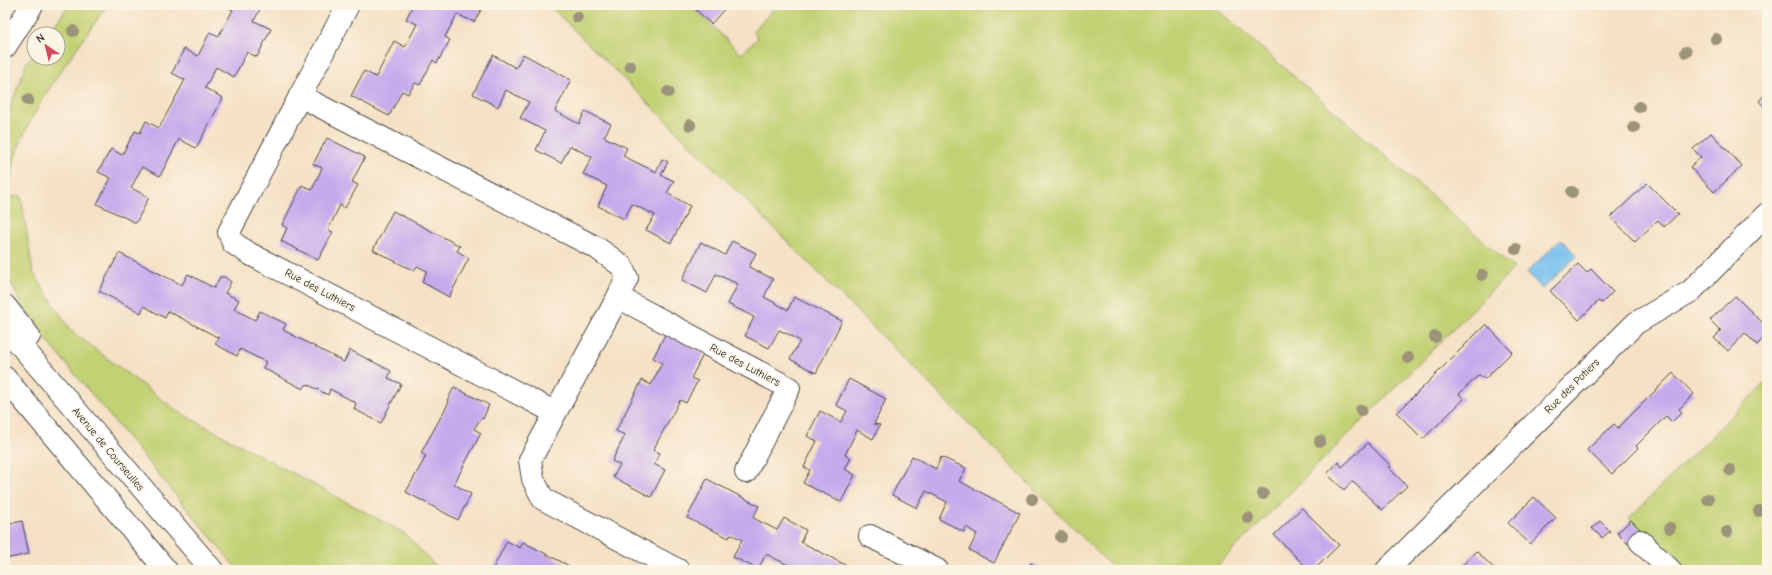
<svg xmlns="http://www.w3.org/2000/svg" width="1772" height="575" viewBox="0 0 1772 575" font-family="'Comic Neue',sans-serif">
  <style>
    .green { fill: #c2d173; stroke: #767e4f }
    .water { fill: #76bfee; stroke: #50758c }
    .building { fill: #c6abec }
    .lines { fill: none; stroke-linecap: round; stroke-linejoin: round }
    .street-casing { stroke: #494642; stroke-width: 24 }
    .secondary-casing { stroke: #494642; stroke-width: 24 }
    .street { stroke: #fff; stroke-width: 22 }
    .secondary { stroke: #fff; stroke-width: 22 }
    .tree { fill: #9b937a }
    .labels { text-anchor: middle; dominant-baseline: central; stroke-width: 3; stroke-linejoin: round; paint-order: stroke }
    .street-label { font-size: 11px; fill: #2b2b2b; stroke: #fcf5e5 }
  </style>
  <rect width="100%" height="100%" fill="#fcf5e5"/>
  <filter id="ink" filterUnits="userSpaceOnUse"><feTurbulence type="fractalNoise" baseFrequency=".025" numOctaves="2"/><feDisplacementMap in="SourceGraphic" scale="8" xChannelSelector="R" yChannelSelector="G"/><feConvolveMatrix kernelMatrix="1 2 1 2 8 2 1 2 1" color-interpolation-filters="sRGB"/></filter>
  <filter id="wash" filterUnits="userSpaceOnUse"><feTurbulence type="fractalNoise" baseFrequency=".012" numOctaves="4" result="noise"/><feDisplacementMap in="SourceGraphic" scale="16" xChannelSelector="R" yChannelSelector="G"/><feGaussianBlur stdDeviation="0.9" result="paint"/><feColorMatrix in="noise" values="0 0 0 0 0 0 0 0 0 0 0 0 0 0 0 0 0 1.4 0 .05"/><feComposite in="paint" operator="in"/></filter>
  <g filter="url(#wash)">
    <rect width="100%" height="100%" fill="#f5e1c5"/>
    <g class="green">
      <path d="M69,5H107C75,53 14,126 10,183L5,184V121L27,62L34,53V58H58V34H48Z"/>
      <path d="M549,5H691L741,54L758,38L753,31L777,5H1212L1514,268L1213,570H1115L731,185Z"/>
      <path d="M21,196L33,272L71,331L177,411L404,533L439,570H238L44,337L24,309L5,271V198Z"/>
      <path d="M1767,381V570H1690C1664,561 1647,537 1629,518Z"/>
    </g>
    <path class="water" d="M1561,239L1577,256L1542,289L1527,272Z"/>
    <g id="blocks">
      <g class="building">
        <path d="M223,5H262L254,21L271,29L257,57L247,52L234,77L216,67L205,88L223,98L196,148L179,139L160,176L142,167L131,188L149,197L136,223L97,204L111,178L98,172L111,149L122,155L135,131L140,133L146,121L159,128L185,80L172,73L184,49L198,56L210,32L218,37L233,10Z"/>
        <path d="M413,5H474L481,10L474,22L457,14L445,37L450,40L437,63L433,60L420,85L415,83L408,94L402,91L389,116L351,96L364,71L376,77L394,41L405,47L417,24L406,19Z"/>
        <path d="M691,5H728L711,24Z"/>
        <path d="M523,54L571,80L555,111L579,124L585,111L611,124L604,137L627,148L623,156L656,172L662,159L668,162L661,175L674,181L667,193L690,206L671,243L646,230L655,215L632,204L624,219L598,206L607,186L583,174L592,157L570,146L561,163L536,150L545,131L520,118L529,102L506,90L498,107L473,94L493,55L516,68Z"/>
        <path d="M1767,92V110L1759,101Z"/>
        <path d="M1711,133L1742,166L1714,192L1690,167L1701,157L1693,149Z"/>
        <path d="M327,138L365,157L352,182L358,185L345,208L340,205L328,230L333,232L318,260L281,241L287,228L282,225L302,185L312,190L322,168L313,164Z"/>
        <path d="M1647,183L1678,214L1664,227L1658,220L1635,242L1611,217Z"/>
        <path d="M393,211L460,246L457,251L469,258L449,297L422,282L427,271L417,266L414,271L373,250Z"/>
        <path d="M732,241L756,253L749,267L773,279L764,297L788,310L794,297L842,321L816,373L790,359L800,341L790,335L779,330L769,348L745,336L754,317L728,304L738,284L716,274L707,293L682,280L701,242L725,255Z"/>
        <path d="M119,253L182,285L188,274L214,288L220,277H225L231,282L225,293L239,300L234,309L255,320L260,311L286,324L283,330L344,362L350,350L391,371L388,378L401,384L381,423L354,409L356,403L330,389L328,395L307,384L303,389L263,368L266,362L240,349L237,356L215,344L219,338L168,311L165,318L144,306L141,313L99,291Z"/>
        <path d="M1578,264L1587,273L1591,269L1613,292L1602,303L1598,301L1579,320L1550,291Z"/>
        <path d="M1735,296L1767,327V334L1757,345L1745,333L1728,351L1714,338L1721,331L1710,320Z"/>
        <path d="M1486,324L1512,352L1485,379L1479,375L1459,394L1464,399L1423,439L1397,413Z"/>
        <path d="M666,333L704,353L691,378L698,381L692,391L686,403L680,400L653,450L660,453L654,464L665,470L651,497L613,477L620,465L612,461L625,435L616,431L642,380L651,385L662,363L653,358Z"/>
        <path d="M1673,373L1694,394L1679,409L1682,412L1672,422L1666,416L1636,446L1638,448L1612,474L1587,450L1614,424L1618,428Z"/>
        <path d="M849,379L886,399L874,424L880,425L873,439L857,430L845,455L851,458L845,469L855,475L841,502L803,483L810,470L804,467L817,441L807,436L820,411L841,422L847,411L836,405Z"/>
        <path d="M454,387L489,405L483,419L481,418L474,429L481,433L454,484L471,494L458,520L406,492L426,456L421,453L449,402L447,401Z"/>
        <path d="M1368,443L1391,466L1388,467L1407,486L1382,510L1352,481L1344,490L1327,474L1338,462L1342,467Z"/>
        <path d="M912,456L936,469L941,457L966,468L959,481L1020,513L994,563L969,550L977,534L966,527L964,532L939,519L947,502L926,491L917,508L892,495Z"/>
        <path d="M707,479L759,506L753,518L777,530L784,518L806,530L801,542L855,570H785L788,565L766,554L758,569L733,557L742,540L731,534L729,538L687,518Z"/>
        <path d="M1534,497L1556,518L1530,544L1508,523Z"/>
        <path d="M1302,508L1339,545L1314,570H1309L1274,535Z"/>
        <path d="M5,510L9,524L22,521L29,554L5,559Z"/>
        <path d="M1631,520L1642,531L1628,544L1617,533Z"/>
        <path d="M1600,521L1610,531L1602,538L1592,528Z"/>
        <path d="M507,541L520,548L523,542L577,570H492Z"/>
        <path d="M1476,551L1496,570H1458Z"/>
        <path d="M1031,563L1044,570H1027Z"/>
      </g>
    </g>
  </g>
  <g filter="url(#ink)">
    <use href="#blocks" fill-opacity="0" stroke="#494642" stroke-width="1"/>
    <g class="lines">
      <defs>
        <g id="street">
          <path d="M300,96L348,5"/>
          <path d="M618,297L789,388L746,472"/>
          <path d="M554,412L250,254L233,243L229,232L300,96L597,248L622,266L627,278L618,297L530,460L533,479L543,499L678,570"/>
          <path d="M870,536L937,570"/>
          <path d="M1640,541L1670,570"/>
          <path d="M1387,570L1636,323L1691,291L1767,214"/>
        </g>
        <g id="secondary">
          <path d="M5,47L32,5"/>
          <path d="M5,306L29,336"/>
          <path d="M5,327L212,570"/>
          <path d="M5,378L166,570"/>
        </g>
      </defs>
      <use href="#street" class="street-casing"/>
      <use href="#secondary" class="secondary-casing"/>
      <use href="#street" class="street"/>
      <use href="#secondary" class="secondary"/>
    </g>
    <g class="tree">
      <circle cx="577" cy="17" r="6"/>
      <circle cx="73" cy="31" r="6"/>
      <circle cx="1716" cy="39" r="6"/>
      <circle cx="1686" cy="52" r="6"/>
      <circle cx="630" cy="66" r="6"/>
      <circle cx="668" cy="92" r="6"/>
      <circle cx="28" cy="100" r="6"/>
      <circle cx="1639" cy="107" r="6"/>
      <circle cx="690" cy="125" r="6"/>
      <circle cx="1634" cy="127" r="6"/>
      <circle cx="1572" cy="192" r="6"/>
      <circle cx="1516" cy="249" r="6"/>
      <circle cx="1482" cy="275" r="6"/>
      <circle cx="1435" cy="337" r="6"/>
      <circle cx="1408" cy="358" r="6"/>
      <circle cx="1361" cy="410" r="6"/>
      <circle cx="1320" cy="441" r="6"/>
      <circle cx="1730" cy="470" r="6"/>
      <circle cx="1263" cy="494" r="6"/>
      <circle cx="1032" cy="499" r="6"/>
      <circle cx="1708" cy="499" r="6"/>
      <circle cx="1759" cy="511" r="6"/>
      <circle cx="1248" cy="518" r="6"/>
      <circle cx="1670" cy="528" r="6"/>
      <circle cx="1727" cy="532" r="6"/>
      <circle cx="1061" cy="537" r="6"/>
    </g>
  </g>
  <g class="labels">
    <g class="street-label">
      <text transform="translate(320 290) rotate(28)">Rue des Luthiers</text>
      <text transform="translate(745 365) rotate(28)">Rue des Luthiers</text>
      <text transform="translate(1572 386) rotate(-45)">Rue des Potiers</text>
      <text transform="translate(108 449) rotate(50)">Avenue de Courseulles</text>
    </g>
  </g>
  <rect width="1772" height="575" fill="none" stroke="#fcf5e5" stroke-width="20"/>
  <g transform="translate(46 46) rotate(325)"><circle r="19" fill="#fcf5e5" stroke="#a8a49b"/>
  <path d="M0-3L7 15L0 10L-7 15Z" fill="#d1495b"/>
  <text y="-6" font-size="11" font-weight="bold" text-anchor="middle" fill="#2b2b2b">N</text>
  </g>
</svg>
